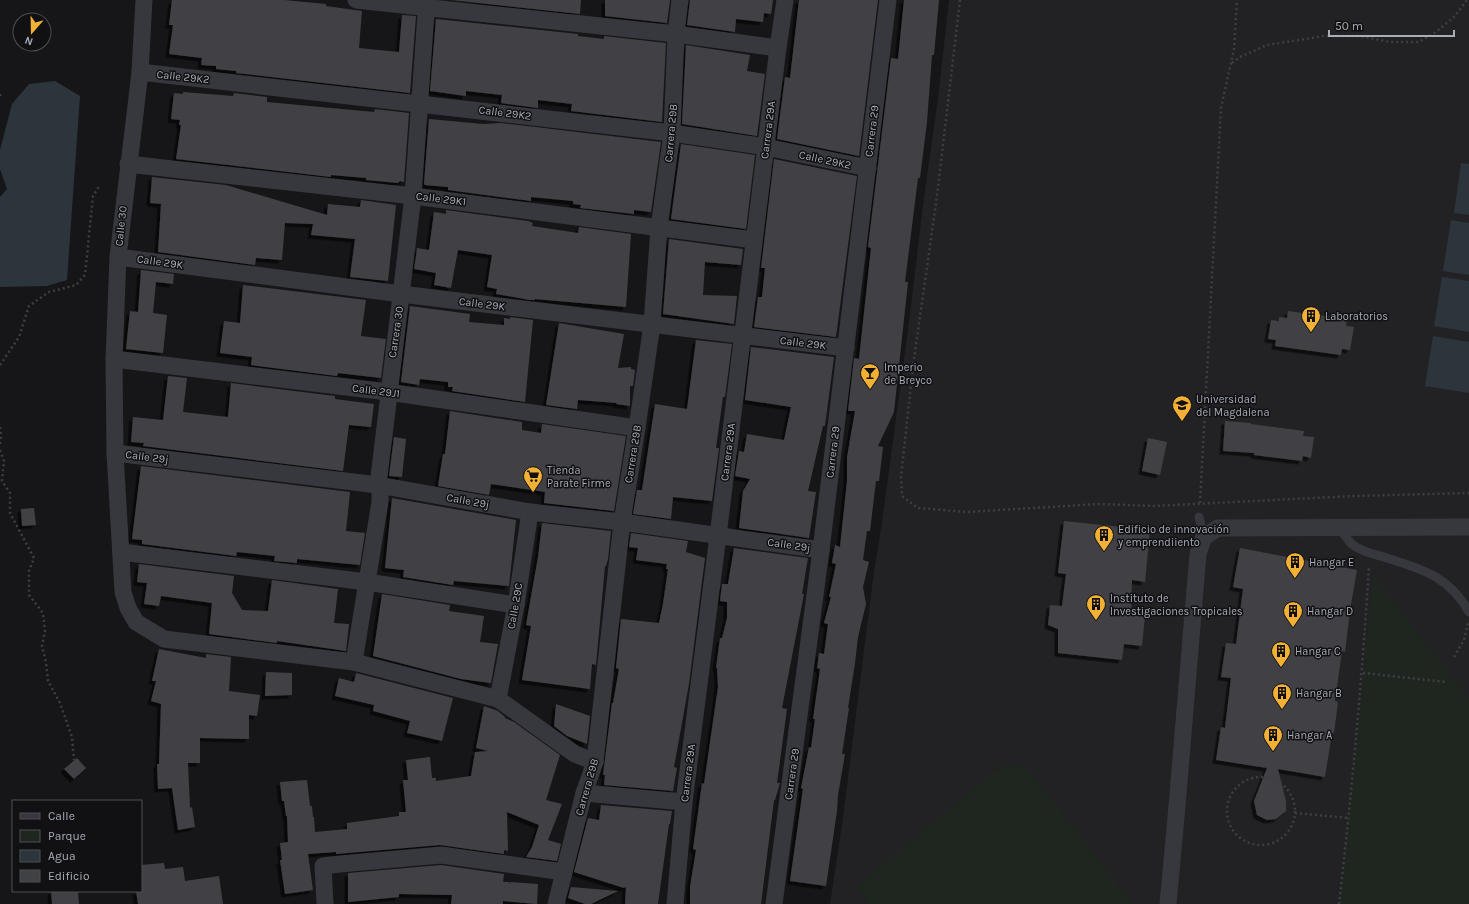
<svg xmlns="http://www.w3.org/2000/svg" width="1469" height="904" viewBox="0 0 1469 904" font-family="Karla,sans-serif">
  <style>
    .built { fill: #222225 }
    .green { fill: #1e261f }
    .water { fill: #2c353c }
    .building { fill: #404145; filter: url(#shadow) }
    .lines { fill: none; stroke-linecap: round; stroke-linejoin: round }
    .path { stroke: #3d3f44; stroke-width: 2.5; stroke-dasharray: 2 3; stroke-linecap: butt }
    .lane { stroke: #37383d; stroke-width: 9 }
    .street { stroke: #37383d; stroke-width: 17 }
    .labels { text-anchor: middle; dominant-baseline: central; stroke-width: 3; stroke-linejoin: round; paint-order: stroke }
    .street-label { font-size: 11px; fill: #a8adb8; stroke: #111113 }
    .poi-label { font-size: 11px; fill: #a8adb8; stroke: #111113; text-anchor: start }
  </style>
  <defs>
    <filter id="shadow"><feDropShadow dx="-3.5" dy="3.5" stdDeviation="0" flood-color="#0009"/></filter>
  </defs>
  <rect width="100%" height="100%" fill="#161618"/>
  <path class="built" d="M949,0H1469V904H830L842,825L873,579L882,522L909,322L923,205L938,98Z"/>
  <g class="green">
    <path d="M1373,574L1469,699V904H1339Z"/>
    <path d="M1011,765L1023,767L1031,773L1133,904H870L856,886L994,772L1002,767Z"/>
  </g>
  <g class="water">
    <path d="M55,81L80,96L67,280L47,286L0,287V197L7,189L0,169V150L12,104L29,84Z"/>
    <path d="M1461,163L1469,164V215L1454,213Z"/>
    <path d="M1451,220L1469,223V275L1443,271Z"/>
    <path d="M1442,277L1469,281V332L1434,326Z"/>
    <path d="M1433,336L1469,342V393L1425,386Z"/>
  </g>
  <g class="building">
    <path d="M172,0H284L326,4V6L362,11L359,48L399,52L402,15L416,16L410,93L236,73V71L216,69V66L201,65L202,58L169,54L173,25H169Z"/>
    <path d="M451,0H581L580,14Z"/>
    <path d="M605,0H670L667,23L605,16Z"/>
    <path d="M690,0H773L771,14L764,13L763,22L736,19L735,32L687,25Z"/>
    <path d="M799,0H878L859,156L777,139L785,77L790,78Z"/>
    <path d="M904,0H939L934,55H932L927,122L920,178H918L905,282H908L894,412L878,446L883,447L879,481H876L870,531H867L863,560L869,562L863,587L866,604L858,637L855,663L848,708H849L842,754H845L838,795L837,811L826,886L790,881L803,789L801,788L809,747L811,748L815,719H813L820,669L817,668L819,653L824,654L828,624L824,623L831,597H829L836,564L832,563L835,545L840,547L847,481V457L855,411H848L854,358L859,359L871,248L868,247L891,58L898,59Z"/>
    <path d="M436,19L578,34V36L604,39V36L666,43L662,122L571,111L572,104L538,100V108L501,103L502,95L466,91V96L430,91Z"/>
    <path d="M686,45L750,55L747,71L765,74L757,136L682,124Z"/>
    <path d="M183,92L233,96L234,93L267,97V102L374,112L375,109L409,113L404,182L400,181L398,183L366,180V178L331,175V177L176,159L181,125H179L180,120L171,119L174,93L183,94Z"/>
    <path d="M429,119L483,124L501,123L661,142L651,212L634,210V214L580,208L581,205L573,204V201L531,197V201L448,190V187L425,185L424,184Z"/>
    <path d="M681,144L755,155L746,229L671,219Z"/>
    <path d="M774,159L857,176L836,337L754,327L758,297H762L765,268H761Z"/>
    <path d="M152,177L226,185L327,215L328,204L360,207L361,200L396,205L388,281L350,277L355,239L311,235L313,224L285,223L282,260L256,258L255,265L158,252L161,204L150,203Z"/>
    <path d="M446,210L528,221L533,223L532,226L578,233L579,227L631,234L626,307L535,299V300H530L496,294L497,289L487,287L492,255L458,250L451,288L434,285L436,273L414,269L416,256L417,248L429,250L434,212L446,214Z"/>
    <path d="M669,239L743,249L741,265L705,262L703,295L737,296L734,324L663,314Z"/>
    <path d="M141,270L174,274L173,284L156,282L153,313L167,315L163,353L126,349L130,311L138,312Z"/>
    <path d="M243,285L366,300L361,336L386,339L381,378L338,373L337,376L251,365L252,357L220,353L224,321L240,323Z"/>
    <path d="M410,306L470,314L469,322L504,325V318L510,319V317L533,320L525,402L452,391L453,387H448V382L420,379L419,385L401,382Z"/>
    <path d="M1288,311L1347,319L1346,326L1354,327L1350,350L1342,349L1341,355L1275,346L1276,340L1268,339L1271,320L1279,321V317L1287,318Z"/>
    <path d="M559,323L624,334L618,368L631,367V369L635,370L633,386H630V406L616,404L617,403L578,400L577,409L546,405Z"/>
    <path d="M696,340L732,344L725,397H723L716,448H719L712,501L673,497L671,519L633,514L637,490H642L655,404L687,409Z"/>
    <path d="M751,347L834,357L825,426H823L808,491L816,492L809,538L739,528L743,491L750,479L735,476L739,451L744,452L747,434L784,440L791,407L745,400Z"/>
    <path d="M168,376L187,378L183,412L228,417L231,383L335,396V399L374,404L371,427L349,425L343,471L143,446L144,443L131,442L133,417L163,420Z"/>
    <path d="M450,411L522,422V430L541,433L542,424L626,436L614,511L544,503L545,492L491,484L489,495L438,486L443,454H445Z"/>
    <path d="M1225,421L1251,423V424L1304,431L1303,436L1314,437L1311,458L1303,456L1302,461L1254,455V453L1223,451Z"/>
    <path d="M394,437L406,439L402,477L389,476Z"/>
    <path d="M1148,438L1167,442L1160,475L1142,471Z"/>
    <path d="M141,466L350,492L346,531L365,533L360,565L297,559V563L274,561L275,556L237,552L236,556L142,544V540L132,539Z"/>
    <path d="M392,498L516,520L509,586L454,581L453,585L403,577L404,570L385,568Z"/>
    <path d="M34,508L36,525L22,526L21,509Z"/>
    <path d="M1064,521L1150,530L1145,582L1132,580L1131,616H1145L1142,646L1124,644L1122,660L1058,653V629L1048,625L1050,605L1062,606L1066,574L1058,573Z"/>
    <path d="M542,523L611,531L608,559L606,566H605L596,665L592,664L590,689L522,680L531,626L526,625L538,557Z"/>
    <path d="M631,533L688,541L686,552L705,558L689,684L674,767L677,768L673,791L604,785L605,775H603L612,703H613L619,669L616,668L621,619L659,623L663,604L668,569H666L667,564L636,560L638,548L629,547Z"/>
    <path d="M734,548L808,558L802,594H804L782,708L787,709L777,783H780L775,800H774L761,904H690V887L696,850L693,849L702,783L704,784L718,687L717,668H716L720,638H722L727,618V602L720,601L722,584H728Z"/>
    <path d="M1240,548L1357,570L1350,610L1345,652L1342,651L1335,701L1338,702L1334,733H1332L1325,777L1278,769L1286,801V811L1276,819L1267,820L1257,815L1254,801L1267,768L1216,760L1221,727L1225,728L1231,678L1221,677L1226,643L1236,644L1243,589L1233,587Z"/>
    <path d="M139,564L234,576L232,593L242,610L268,611L272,580L338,589L334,623L349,624L346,651L277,641V643L209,634L212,603L161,596L159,606L144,604L147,583L137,582Z"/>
    <path d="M382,594L450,605L449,611L484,616L480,642L498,644L491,683L461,679L373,656Z"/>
    <path d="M159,649L206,658V654L231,657L229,691L260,695L257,716L249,715V739L200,738V763H188L190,808L192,807L195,827L178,830L172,788L158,789L157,764H159L161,704L151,701L156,681H152Z"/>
    <path d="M266,672L292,673V695L265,696Z"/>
    <path d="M356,673L453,698L442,741L407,733L410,721L373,711L374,705L335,696L339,678L354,682Z"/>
    <path d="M556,704L590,716L587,744L567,736L554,726Z"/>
    <path d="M484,706L498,711L505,717V718L514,722L560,755L546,800L562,804L548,840L561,844L557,861L526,857L532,847L539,825L507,812L508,851L504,850V854L440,845L336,854V852L308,854L313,890L285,894L280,860H282L280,843L288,842L287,816H286L284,801H282L280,782L307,780L310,806H312L313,817H314L315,832L347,829V823L399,816V812H406L403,780H408L406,760L430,757L432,778H436V781L471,776L475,752L488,751L476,748Z"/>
    <path d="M77,758L86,768L74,779L64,769Z"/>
    <path d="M601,805L672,811L670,824H669L658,904H625L626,887L624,888L574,872L588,818L599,820Z"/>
    <path d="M164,863L165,869L183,867L185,881L219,876L223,904H138L136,891H141V865Z"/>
    <path d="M441,865L504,874L503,882H509V884L510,882L538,884L537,904L503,901V904H451L452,895L399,894V897L348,902V873Z"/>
    <path d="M571,887L618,891L591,904H585L568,898Z"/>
    <path d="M51,891H78L79,904H52Z"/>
  </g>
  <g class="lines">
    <g class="path">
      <path d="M960,0L937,196L913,366L901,477L902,496L918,508L967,512L1099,504L1155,506L1355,496L1469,493"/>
      <path d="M1232,63L1240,57L1267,45L1324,36H1360L1390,42H1419L1436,32L1455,16L1467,0"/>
      <path d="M0,94V96"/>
      <path d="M0,365L19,337L29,306L49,292L76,285L85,275L93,196L100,185"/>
      <path d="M0,427L1,435L0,444"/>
      <path d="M0,450L4,461L2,481L10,493V513L34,558L29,571V595L43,613L45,631L42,646L46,662L48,681L60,703L72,737L74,760"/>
      <path d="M1200,503L1221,108L1234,49L1237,0"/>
      <path d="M1454,657L1464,640L1468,623"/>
      <path d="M1363,673L1446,682"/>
      <circle cx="1261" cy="811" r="34"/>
      <path d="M1295,813L1349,818"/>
      <path d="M1339,904C1352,791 1362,679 1369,566"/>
    </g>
    <g class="lane">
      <path d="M1199,517L1204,537"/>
      <path d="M1340,528C1344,534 1348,541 1353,545C1362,552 1374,554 1384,557C1422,569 1449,576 1469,612"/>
    </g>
    <g class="street">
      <path d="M144,0L140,72L118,257L114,359L115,453L123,592L128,608L136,622L164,639L354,662L498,699L575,754L595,762"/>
      <path d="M356,0L676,34L778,48"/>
      <path d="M140,72L672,133L766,147L868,168"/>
      <path d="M128,164L413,196L754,240"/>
      <path d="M118,257L401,294L846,348"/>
      <path d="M114,359L388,392L637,428"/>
      <path d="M115,453L378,485L530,512L622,522L821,550"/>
      <path d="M121,552L367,582L516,605"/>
      <path d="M354,662L380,502V492L378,485L413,196L427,0"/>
      <path d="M498,699L516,605L530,512"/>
      <path d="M584,793L684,802"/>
      <path d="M325,904L323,866L340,864L441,855L564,872"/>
      <path d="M556,904L584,793L595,762L622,522L637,428L652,324L659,228L672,133L676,34L680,0"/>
      <path d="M675,904L684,802L718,536L778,48L785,0"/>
      <path d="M774,904L821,550L888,0"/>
      <path d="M1168,904L1177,806L1198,554L1204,537L1218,528L1469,527"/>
    </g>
  </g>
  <defs>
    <symbol id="building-pin" viewBox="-11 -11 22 30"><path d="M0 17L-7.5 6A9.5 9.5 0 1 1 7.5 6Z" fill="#f2b134" stroke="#111113"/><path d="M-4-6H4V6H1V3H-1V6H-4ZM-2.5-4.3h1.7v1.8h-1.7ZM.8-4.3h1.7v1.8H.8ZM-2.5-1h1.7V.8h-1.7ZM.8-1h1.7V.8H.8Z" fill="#111"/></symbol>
    <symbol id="bar-pin" viewBox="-11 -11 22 30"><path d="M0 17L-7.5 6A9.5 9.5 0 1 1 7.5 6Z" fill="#f2b134" stroke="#111113"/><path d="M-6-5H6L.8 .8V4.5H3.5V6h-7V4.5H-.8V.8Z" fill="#111"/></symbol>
    <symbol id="university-pin" viewBox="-11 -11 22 30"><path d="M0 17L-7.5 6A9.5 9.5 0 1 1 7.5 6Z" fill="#f2b134" stroke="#111113"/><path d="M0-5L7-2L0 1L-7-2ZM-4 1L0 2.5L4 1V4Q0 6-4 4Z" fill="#111"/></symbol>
    <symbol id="supermarket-pin" viewBox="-11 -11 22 30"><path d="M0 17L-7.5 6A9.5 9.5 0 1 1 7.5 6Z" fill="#f2b134" stroke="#111113"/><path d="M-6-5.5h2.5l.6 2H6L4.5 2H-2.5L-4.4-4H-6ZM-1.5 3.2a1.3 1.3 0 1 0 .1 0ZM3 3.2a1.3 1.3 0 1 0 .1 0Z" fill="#111"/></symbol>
  </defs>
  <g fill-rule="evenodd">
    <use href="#building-pin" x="1300" y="305" width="22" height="30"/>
    <use href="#bar-pin" x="859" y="362" width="22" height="30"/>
    <use href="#university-pin" x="1171" y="394" width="22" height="30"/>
    <use href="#supermarket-pin" x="522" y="465" width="22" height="30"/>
    <use href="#building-pin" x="1093" y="524" width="22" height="30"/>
    <use href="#building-pin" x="1284" y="551" width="22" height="30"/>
    <use href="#building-pin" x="1085" y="593" width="22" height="30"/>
    <use href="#building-pin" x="1282" y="600" width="22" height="30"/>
    <use href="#building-pin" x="1270" y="640" width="22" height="30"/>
    <use href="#building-pin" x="1271" y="682" width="22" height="30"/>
    <use href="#building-pin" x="1262" y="724" width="22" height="30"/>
  </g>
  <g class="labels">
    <g class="street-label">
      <text transform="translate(183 77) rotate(6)">Calle 29K2</text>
      <text transform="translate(505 113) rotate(7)">Calle 29K2</text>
      <text transform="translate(768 130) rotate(-83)">Carrera 29A</text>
      <text transform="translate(872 131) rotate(-83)">Carrera 29</text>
      <text transform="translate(671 133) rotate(-85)">Carrera 29B</text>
      <text transform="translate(825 160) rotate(12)">Calle 29K2</text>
      <text transform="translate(441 199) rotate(7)">Calle 29K1</text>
      <text transform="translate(121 226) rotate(-84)">Calle 30</text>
      <text transform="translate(160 262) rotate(8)">Calle 29K</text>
      <text transform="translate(482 304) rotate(7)">Calle 29K</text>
      <text transform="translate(396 332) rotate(-82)">Carrera 30</text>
      <text transform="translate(803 343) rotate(7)">Calle 29K</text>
      <text transform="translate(376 391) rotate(7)">Calle 29J1</text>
      <text transform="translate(728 452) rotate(-83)">Carrera 29A</text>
      <text transform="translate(833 452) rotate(-83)">Carrera 29</text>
      <text transform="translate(633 454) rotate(-81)">Carrera 29B</text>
      <text transform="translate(147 457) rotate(7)">Calle 29j</text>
      <text transform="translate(468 501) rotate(10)">Calle 29j</text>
      <text transform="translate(789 545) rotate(8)">Calle 29j</text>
      <text transform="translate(515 606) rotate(-80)">Calle 29C</text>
      <text transform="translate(688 773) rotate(-83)">Carrera 29A</text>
      <text transform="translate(792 774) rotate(-82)">Carrera 29</text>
      <text transform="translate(587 787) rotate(-74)">Carrera 29B</text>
    </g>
    <g class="poi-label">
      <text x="1325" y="316">Laboratorios</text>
      <text x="884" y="367">Imperio<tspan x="884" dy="13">de Breyco</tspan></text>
      <text x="1196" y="399">Universidad<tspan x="1196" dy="13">del Magdalena</tspan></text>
      <text x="547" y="470">Tienda<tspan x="547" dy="13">Parate Firme</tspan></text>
      <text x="1118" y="529">Edificio de innovación<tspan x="1118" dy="13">y emprendiiento</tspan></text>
      <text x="1309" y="562">Hangar E</text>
      <text x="1110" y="598">Instituto de<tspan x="1110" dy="13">Investigaciones Tropicales</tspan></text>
      <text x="1307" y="611">Hangar D</text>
      <text x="1295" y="651">Hangar C</text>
      <text x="1296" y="693">Hangar B</text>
      <text x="1287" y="735">Hangar A</text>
    </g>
  </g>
  <rect x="12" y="800" width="130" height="92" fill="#111113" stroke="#4d4f55"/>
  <rect x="20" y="813" width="20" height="6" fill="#37383d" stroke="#4d4f55"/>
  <text x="48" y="820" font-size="12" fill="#a8adb8">Calle</text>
  <rect x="20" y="830" width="20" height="12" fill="#1e261f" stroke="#4d4f55"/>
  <text x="48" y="840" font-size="12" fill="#a8adb8">Parque</text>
  <rect x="20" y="850" width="20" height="12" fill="#2c353c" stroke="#4d4f55"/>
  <text x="48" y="860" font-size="12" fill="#a8adb8">Agua</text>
  <rect x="20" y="870" width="20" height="12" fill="#404145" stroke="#4d4f55"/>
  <text x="48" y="880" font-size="12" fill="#a8adb8">Edificio</text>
  <g transform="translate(32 32) rotate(200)"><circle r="19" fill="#111113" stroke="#4d4f55"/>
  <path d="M0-3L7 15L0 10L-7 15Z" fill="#f2b134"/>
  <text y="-6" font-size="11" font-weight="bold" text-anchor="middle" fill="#a8adb8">N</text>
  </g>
  <path d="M1329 30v6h125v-6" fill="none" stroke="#a8adb8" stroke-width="2"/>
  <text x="1335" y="30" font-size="12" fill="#a8adb8" stroke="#111113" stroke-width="3" paint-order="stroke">50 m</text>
</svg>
